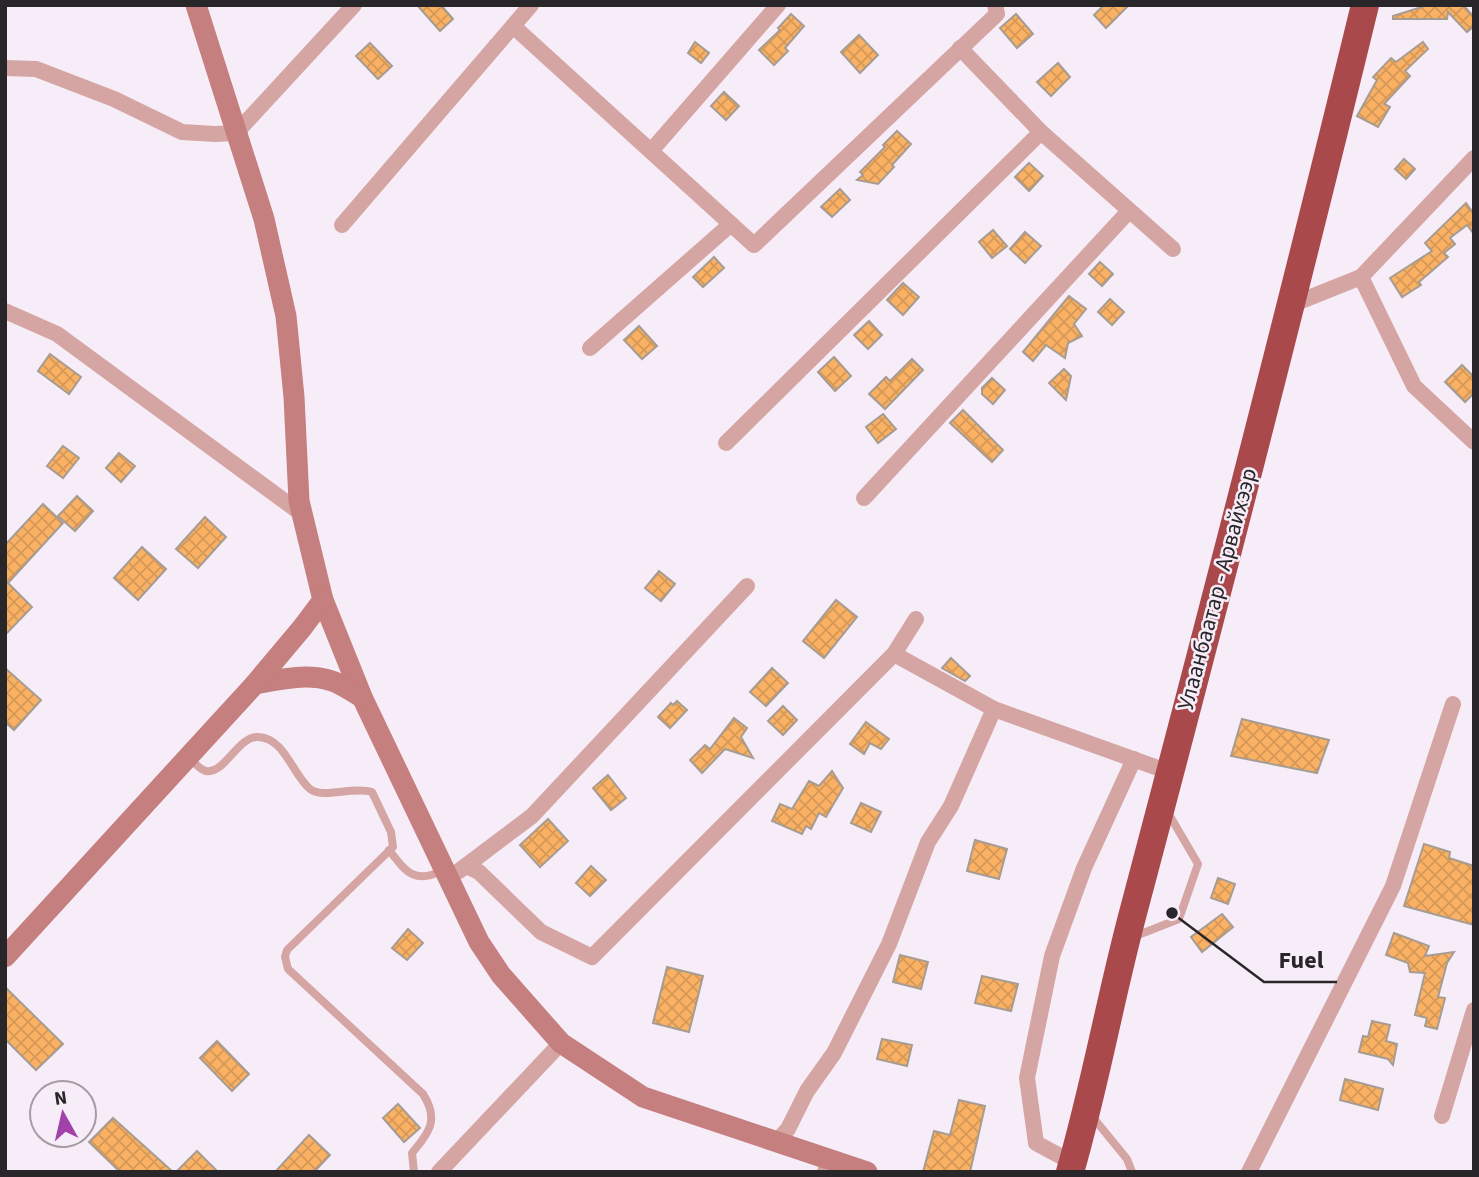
<svg xmlns="http://www.w3.org/2000/svg" width="1479" height="1177" viewBox="0 0 1479 1177" font-family="'Source Sans 3',sans-serif">
  <style>
    .building { fill: url(#building-cross-hatch); stroke: #a69c93; stroke-width: 2 }
    .lines { fill: none; stroke-linecap: round; stroke-linejoin: round }
    .lane { stroke: #d5a5a4; stroke-width: 8 }
    .street { stroke: #d5a5a4; stroke-width: 16 }
    .secondary { stroke: #c47f7e; stroke-width: 21 }
    .highway { stroke: #a9494c; stroke-width: 28 }
    .labels { text-anchor: middle; dominant-baseline: central; stroke-width: 5; stroke-linejoin: round; paint-order: stroke }
    .street-label { font-size: 23px; fill: #292629; stroke: #f7edf8 }
    .leader { fill: none; stroke: #292629; stroke-width: 2.5 }
    .callout-dot { fill: #292629; stroke: #f7edf8; stroke-width: 2.5 }
    .callout-label { font-size: 24px; text-anchor: middle; font-weight: bold; fill: #292629; stroke: #f7edf8; stroke-width: 5; stroke-linejoin: round; paint-order: stroke }
  </style>
  <defs>
    <pattern id="building-cross-hatch" width="8" height="8" patternUnits="userSpaceOnUse" patternTransform="scale(1.75)"><rect width="8" height="8" fill="#fab163"/><path d="M0 0l8 8M0 8l8-8" fill="none" stroke="#d69856"/></pattern>
  </defs>
  <rect width="100%" height="100%" fill="#f7edf8"/>
  <g class="building">
    <path d="M417,5H441L453,19L440,31Z"/>
    <path d="M1104,5H1129L1106,28L1094,15Z"/>
    <path d="M1428,5H1463L1474,17V26L1467,32L1448,12L1447,19H1393V16Z"/>
    <path d="M791,14L804,26L785,48L788,51L774,65L759,50L780,30L778,28Z"/>
    <path d="M1016,14L1033,34L1017,48L1000,28Z"/>
    <path d="M859,35L878,55L860,73L841,52Z"/>
    <path d="M695,42L709,53L701,63L688,53Z"/>
    <path d="M1423,42L1428,49L1405,71L1410,76L1384,104L1390,107L1378,127L1357,116L1377,80L1373,77L1391,58L1396,62Z"/>
    <path d="M370,43L392,66L378,79L356,56Z"/>
    <path d="M1058,63L1070,77L1051,96L1037,82Z"/>
    <path d="M724,92L739,106L726,120L711,106Z"/>
    <path d="M897,131L911,144L892,165L894,167L878,184L857,180L863,175L860,172L885,147L883,145Z"/>
    <path d="M1404,159L1415,169L1406,179L1395,169Z"/>
    <path d="M1029,163L1043,176L1029,191L1015,177Z"/>
    <path d="M840,189L850,200L832,217L821,207Z"/>
    <path d="M1466,203L1474,214V234L1467,225L1450,238L1455,244L1444,253L1448,257L1419,282L1421,285L1402,297L1390,278L1432,251L1425,243Z"/>
    <path d="M993,230L1007,246L992,258L979,242Z"/>
    <path d="M1025,232L1041,246L1025,263L1010,249Z"/>
    <path d="M714,257L724,268L703,287L693,277Z"/>
    <path d="M1100,262L1113,274L1102,286L1089,274Z"/>
    <path d="M903,283L919,297L903,315L887,300Z"/>
    <path d="M1069,296L1086,309L1074,324L1082,336L1068,343L1065,358L1046,345L1033,361L1023,352Z"/>
    <path d="M1110,299L1124,312L1112,325L1098,312Z"/>
    <path d="M869,321L882,335L868,349L854,335Z"/>
    <path d="M639,326L657,346L642,359L624,340Z"/>
    <path d="M50,354L81,377L69,394L38,371Z"/>
    <path d="M834,357L851,376L835,391L818,372Z"/>
    <path d="M912,359L923,370L885,409L869,394L886,377L890,381Z"/>
    <path d="M1462,365L1474,377V393L1465,402L1445,382Z"/>
    <path d="M1064,369L1071,376L1066,400L1049,383Z"/>
    <path d="M992,378L1005,390L993,404L982,394V388Z"/>
    <path d="M963,410L1003,450L992,462L950,423Z"/>
    <path d="M883,414L896,429L878,443L866,427Z"/>
    <path d="M63,446L79,458L63,478L47,466Z"/>
    <path d="M119,453L135,466L121,482L106,468Z"/>
    <path d="M77,496L93,511L75,531L58,516Z"/>
    <path d="M43,504L63,523L8,583L32,607L5,635V545Z"/>
    <path d="M205,517L226,537L198,568L176,549Z"/>
    <path d="M142,547L166,569L138,600L114,578Z"/>
    <path d="M659,571L675,584L661,601L645,588Z"/>
    <path d="M836,600L857,617L824,658L803,641Z"/>
    <path d="M951,658L970,676L965,681L942,668Z"/>
    <path d="M5,668L41,700L14,730L5,722Z"/>
    <path d="M772,668L788,683L766,706L750,692Z"/>
    <path d="M677,701L687,710L670,728L658,717L671,703L673,705Z"/>
    <path d="M783,706L797,720L783,735L768,721Z"/>
    <path d="M734,718L747,728L741,737L753,758L725,749L702,773L690,760L705,745L710,749Z"/>
    <path d="M1242,719L1329,740L1317,773L1231,756Z"/>
    <path d="M866,722L889,739L881,749L870,743L864,754L850,744Z"/>
    <path d="M832,771L843,788L826,817L819,813L811,829L806,826L802,834L772,821L780,804L792,809L809,781L819,786Z"/>
    <path d="M608,775L626,798L611,810L593,788Z"/>
    <path d="M861,803L881,812L871,832L851,823Z"/>
    <path d="M548,819L568,841L540,867L520,845Z"/>
    <path d="M975,840L1007,849L999,879L967,871Z"/>
    <path d="M1424,844L1450,852L1449,858L1474,866V925L1404,906Z"/>
    <path d="M591,866L606,880L590,896L576,883Z"/>
    <path d="M1218,878L1235,884L1228,904L1211,898Z"/>
    <path d="M1222,914L1233,927L1202,952L1191,937Z"/>
    <path d="M408,929L423,943L407,960L392,948Z"/>
    <path d="M1394,933L1429,946L1425,956L1454,952L1447,963L1438,997L1445,998L1437,1029L1425,1026L1427,1018L1415,1015L1425,973L1410,972L1408,963L1386,955Z"/>
    <path d="M900,955L928,962L921,989L893,982Z"/>
    <path d="M667,967L703,976L689,1032L653,1023Z"/>
    <path d="M982,976L1018,984L1011,1011L975,1003Z"/>
    <path d="M5,987L63,1044L36,1070L5,1039Z"/>
    <path d="M1372,1021L1390,1025L1386,1041L1397,1044L1393,1065L1388,1059L1359,1052L1363,1036L1368,1037Z"/>
    <path d="M882,1039L912,1045L907,1066L877,1059Z"/>
    <path d="M217,1041L249,1074L232,1091L200,1058Z"/>
    <path d="M1345,1079L1383,1089L1378,1110L1340,1100Z"/>
    <path d="M959,1100L985,1106L970,1172H923L934,1131L950,1135Z"/>
    <path d="M398,1104L420,1128L404,1142L383,1118Z"/>
    <path d="M113,1118L173,1172H120L89,1142Z"/>
    <path d="M309,1135L330,1155L314,1172H275Z"/>
    <path d="M197,1151L218,1172H176Z"/>
  </g>
  <g class="lines">
    <g class="lane">
      <path d="M189,758C194,762 200,770 206,771C224,775 238,736 258,737C285,738 292,774 310,789C322,799 353,786 372,792L391,832L393,847L287,950L285,957L288,969L423,1094C439,1119 430,1132 412,1153L414,1172"/>
      <path d="M389,850C406,872 415,885 443,870"/>
      <path d="M1133,937L1179,919L1198,864L1167,811"/>
      <path d="M1091,1115L1127,1159L1132,1172"/>
      <path d="M821,1172L824,1158"/>
    </g>
    <g class="street">
      <path d="M513,26L754,245L997,14L995,5"/>
      <path d="M960,48L1041,132L1173,249"/>
      <path d="M5,68L36,69L114,99L182,132L215,134L236,133L354,5"/>
      <path d="M651,151L778,5"/>
      <path d="M342,225L531,5"/>
      <path d="M1361,277L1414,386L1474,442"/>
      <path d="M1291,305L1361,277L1474,158"/>
      <path d="M5,311L57,334L302,514"/>
      <path d="M590,348L731,224"/>
      <path d="M726,443L1041,132"/>
      <path d="M864,498L1129,211"/>
      <path d="M894,654L994,709L1169,772"/>
      <path d="M467,866L479,872L541,932L592,957L894,654L916,619"/>
      <path d="M459,871L532,816L747,586"/>
      <path d="M1442,1116L1474,1010"/>
      <path d="M776,1142L788,1129L807,1091L834,1053L889,944L928,842L951,806L994,709"/>
      <path d="M1073,1163L1036,1143L1027,1078L1052,956L1084,868L1134,759"/>
      <path d="M439,1172L561,1043"/>
      <path d="M1249,1172L1393,886L1453,704"/>
    </g>
    <g class="secondary">
      <path d="M196,5L264,219L286,316L294,397L299,501L323,600L362,697L479,942L501,975L561,1043L643,1097L867,1172"/>
      <path d="M255,684C281,679 307,673 332,681C342,684 352,692 362,697"/>
      <path d="M5,957L255,684L302,628L323,600"/>
    </g>
    <path class="highway" d="M1070,1172C1095,1086 1110,999 1133,913C1213,611 1291,309 1365,5"/>
  </g>
  <g class="labels">
    <g class="street-label">
      <text transform="translate(1217 589) rotate(-75)">Улаанбаатар - Арвайхээр</text>
    </g>
  </g>
  <path class="leader" d="M1172 913L1264 982H1337"/>
  <circle class="callout-dot" cx="1172" cy="913" r="7"/>
  <g class="callout-label">
    <text x="1301" y="968">Fuel</text>
  </g>
  <rect width="1479" height="1177" fill="none" stroke="#292629" stroke-width="14"/>
  <g transform="translate(63 1114) rotate(352)"><circle r="33" fill="#f7edf8" stroke="#a59da5" stroke-width="2"/>
  <path d="M0-5L12 26L0 18L-12 26Z" fill="#a142ab"/>
  <text y="-10" font-size="19" font-weight="bold" text-anchor="middle" fill="#292629">N</text>
  </g>
</svg>
